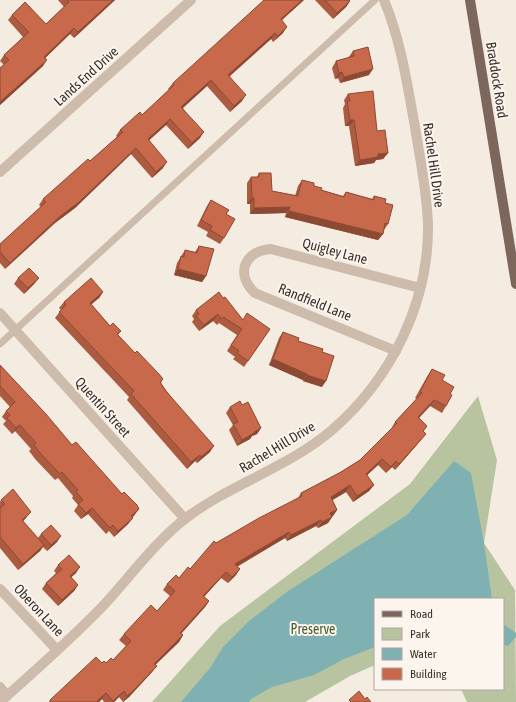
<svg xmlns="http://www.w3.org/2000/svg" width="516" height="702" viewBox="0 0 516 702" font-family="'Asap Condensed',sans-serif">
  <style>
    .green { fill: #b8c4a0 }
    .water { fill: #7fb0b2 }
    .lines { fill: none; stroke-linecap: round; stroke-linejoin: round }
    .lane { stroke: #cdbbac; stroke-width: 7 }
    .street { stroke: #cdbbac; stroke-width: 10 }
    .primary { stroke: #7d675c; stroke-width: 10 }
    .wall { fill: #ac5a40 }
    .shaded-wall { fill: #8c4a34 }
    .building { fill: #c8694b; stroke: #8c4a34 }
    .labels { text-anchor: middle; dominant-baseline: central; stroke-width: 4; stroke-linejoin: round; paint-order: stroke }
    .street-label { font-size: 14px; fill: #3b302b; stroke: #fbf5ee }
    .park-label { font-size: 14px; fill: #4a5a2e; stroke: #fbf5ee }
  </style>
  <rect width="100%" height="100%" fill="#f4ebe1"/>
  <path class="green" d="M478,396L497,460L484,543L515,590L516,702H467L461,689H503V599H375V665L350,676L305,702H152L220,626L410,484Z"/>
  <g class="water">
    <path d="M454,461L471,473L484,543L492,599H375V647L344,659L314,675L272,687L251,699L249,702H181L210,668L223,647L249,621L288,591L407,515Z"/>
    <path d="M503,624L516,633V637L508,646L503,644Z"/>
  </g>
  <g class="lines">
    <path class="lane" d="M0,344L375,0"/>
    <g class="street">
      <path d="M0,172L191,0"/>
      <path d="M0,313L185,519"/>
      <path d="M396,351L255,293C235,274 244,251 271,249L420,288"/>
      <path d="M0,589L57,650"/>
      <path d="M0,687L7,696"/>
      <path d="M0,702C35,671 70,640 102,607C128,579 156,541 186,518C231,484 289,467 332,430C391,379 429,303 428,225C427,191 420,159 415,127C407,83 401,41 384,0"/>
    </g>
    <path class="primary" d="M470,0L516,284"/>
  </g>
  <g class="wall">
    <path d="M58,0H115L74,38L70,34L45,58L43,66L0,105V68L4,65L0,61L4,55L23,37L8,20L12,15L46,24L64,7Z"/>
    <path d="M304,0L282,20L283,33L273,42L271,39L230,76L242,101L230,112L207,86L183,108L200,138L188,149L166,125L149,140L163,168L152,178L131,154L75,208L55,223L5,269L0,263V244L41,207L39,205L43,199L90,161L117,137L116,136L120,130L142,115L169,90L168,89L173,83Z"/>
    <path d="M315,0H349L350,1L346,7L333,19Z"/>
    <path d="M353,51L369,75L340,83L338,78L335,79L332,68L336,61L348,58Z"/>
    <path d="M348,94L377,131L388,153L383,159L376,160L374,163L355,166L349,126H345L343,108L345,104L344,100Z"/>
    <path d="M259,173L272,191L295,196L298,186L302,180L314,186L321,190L343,196L346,192L372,199L374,196L385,203L388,224L384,230L383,234L378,240L285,217L286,213L250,214V204H247V183L251,177H257Z"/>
    <path d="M211,200L226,214L224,238L220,244L206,236L208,232L197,226L207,206Z"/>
    <path d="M199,246L206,276L202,282L174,275L177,263L185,250L195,252Z"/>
    <path d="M18,278H39L34,284L24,294L14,284Z"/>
    <path d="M103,292L99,298L91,304L110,326L121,331L118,335L135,353L163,379L161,383L210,452L197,463L195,461L187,469L127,400L129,397L55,318L61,310L59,308L64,302Z"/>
    <path d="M223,298L243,320L270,329L244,367L233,359L235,357L227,351L237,335L219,323L217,325L213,321L199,331L192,322L194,319L192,316L196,310Z"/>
    <path d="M283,332L298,341L322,352V387L303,381V380L269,365L279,338Z"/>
    <path d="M0,365L72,445L122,494L139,509L128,524L114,537L109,531L106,534L88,514L81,519L74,511L78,505L72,498L73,496L58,478L55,480L36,460L29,451L31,449L15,431L12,434L3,424L6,421L2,417L6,411L10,407L0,396Z"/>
    <path d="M432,369L442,380L450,394L446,406L442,413L430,406L419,418L427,426L423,432L421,440L395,470L392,467L386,473L378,465L367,475L374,485L369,491L353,502L346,492L332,500L337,510L328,523L318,528L316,526L287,541L285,538L237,567L236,575L228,583L221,578L204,597L209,601L205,607L181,634L183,635L179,642L155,665L152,672L129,697L123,702L119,697L114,702H104L102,699L99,702H49L50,700L102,663H106L113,660L126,646L119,640L124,634L157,611L170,596L163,590L167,584L179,578L190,569L216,543L298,498L301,493L341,472L360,460L391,429L395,422L417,399L415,398L428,375Z"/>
    <path d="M242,405L261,428L257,434L252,436L250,439L237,446L229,430L233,425L226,413L230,407Z"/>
    <path d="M1,500L26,518L23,521L38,538L41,534L57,542L47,551L43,547L40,551L18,570L0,548V502Z"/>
    <path d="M58,565L76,573L71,577L78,585L74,591L58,606L42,589L46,583L56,573L54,571Z"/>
  </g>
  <g class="shaded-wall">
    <path d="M113,0H115L74,38L78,32Z"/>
    <path d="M302,0H304L276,25L281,19Z"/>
    <path d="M350,1L346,7L333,19L337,13Z"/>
    <path d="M287,27L283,33L273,42L278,36Z"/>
    <path d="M74,28L70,34L40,63L44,57Z"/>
    <path d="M275,33L271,39L224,81L228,75Z"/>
    <path d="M47,60L43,66L0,105V102Z"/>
    <path d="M373,69L369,75L340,83L344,77Z"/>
    <path d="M342,72L338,78L335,79L339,73Z"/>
    <path d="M211,80L207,86L177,113L181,107Z"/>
    <path d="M246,95L242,101L230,112L234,106Z"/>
    <path d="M170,119L166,125L144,145L148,139Z"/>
    <path d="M350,120H354L349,126H345Z"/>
    <path d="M204,132L200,138L188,149L192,143Z"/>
    <path d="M136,148L131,154L75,208L55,223L5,269L10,263Z"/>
    <path d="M388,153L383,159L376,160L374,163L355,166L360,160L378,154Z"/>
    <path d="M167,162L163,168L152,178L156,172Z"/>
    <path d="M252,198H254L250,204H247Z"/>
    <path d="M290,207L286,213L250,214L254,208Z"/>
    <path d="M289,211L383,234L378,240L285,217Z"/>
    <path d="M178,269L206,276L202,282L174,275Z"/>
    <path d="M39,278L34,284L24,294L28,288Z"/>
    <path d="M103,292L99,298L86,309L90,303Z"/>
    <path d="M218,314L213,321L199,331L204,325Z"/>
    <path d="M273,359L307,374L303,380L269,365Z"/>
    <path d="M307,375L326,381L322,387L303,381Z"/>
    <path d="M434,400L430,406L414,423L418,417Z"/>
    <path d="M20,425L15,431L12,434L16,428Z"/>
    <path d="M261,428L257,434L252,436L250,439L237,446L242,440L254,432Z"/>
    <path d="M426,434L421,440L395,470L399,464Z"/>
    <path d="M214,446L210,452L197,463L201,457Z"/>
    <path d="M200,455L195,461L187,469L191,462Z"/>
    <path d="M382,459L378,465L362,480L366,474Z"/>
    <path d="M396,461L392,467L386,473Z"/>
    <path d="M350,485L346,492L326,504L331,497Z"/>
    <path d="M374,485L369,491L353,502L357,496Z"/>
    <path d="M92,508L88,514L81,519L86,513Z"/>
    <path d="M139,509L134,515L127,522L131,516Z"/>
    <path d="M337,510L333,516L326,519L330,513Z"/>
    <path d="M31,512L26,518L18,526L22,520Z"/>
    <path d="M332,517L328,523L318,528L322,522Z"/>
    <path d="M133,518L128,524L114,537L118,531Z"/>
    <path d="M321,520L316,526L287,541L291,535Z"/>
    <path d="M289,532L285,538L230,570L235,564Z"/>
    <path d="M61,536L57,542L47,551L51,545Z"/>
    <path d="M44,545L40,551L18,570L23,564Z"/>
    <path d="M80,567L76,573L66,582L70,576Z"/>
    <path d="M240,569L236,575L228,583L232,577Z"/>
    <path d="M226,572L221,578L199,602L203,596Z"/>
    <path d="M78,585L74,591L58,606L62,600Z"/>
    <path d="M209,601L205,607L176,639L180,633Z"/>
    <path d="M183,635L179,642L150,670L154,664Z"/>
    <path d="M157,666L152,672L129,697L123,702L127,696Z"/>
    <path d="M124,691L119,697L114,702H112Z"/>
    <path d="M106,693L102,699L99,702H96Z"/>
  </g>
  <g class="building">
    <path d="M67,0H113L78,32L74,28L44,57L47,60L0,102V68L9,60L4,55L29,32L12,15L25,2L46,24L69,2Z"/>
    <path d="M264,0H302L281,19L287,27L278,36L275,33L228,75L246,95L234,106L211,80L181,107L204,132L192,143L170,119L148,139L167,162L156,172L136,148L79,202L59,217L10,263L0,252V244L46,202L43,199L88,159L90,161L123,132L120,130L140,112L142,115L174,85L173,83Z"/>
    <path d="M325,0H349L350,1L337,13Z"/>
    <path d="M368,47L373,69L344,77L342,72L339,73L336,61L354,56L353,51Z"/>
    <path d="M373,91L377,131L385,130L388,153L378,154V157L360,160L354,120H350L347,101H350L348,94Z"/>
    <path d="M259,173H271L272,191L298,196L302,180L314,183V186L322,188L321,190L344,197L346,192L374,200V196L386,199L385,203L393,205L388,224L385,223L383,234L289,211L290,207L254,208V198H252L251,177H259Z"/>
    <path d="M211,200L229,210L226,214L235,219L224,238L210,230L212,226L201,220Z"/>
    <path d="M199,246L214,249L206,276L178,269L181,256L184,257L185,250L197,253Z"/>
    <path d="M29,268L39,278L28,288L18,278Z"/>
    <path d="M91,278L103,292L90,303L110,326L113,323L121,331L117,334L135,353L137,351L159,374L163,379L160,382L165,390L214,446L201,457L200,455L191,462L131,394L134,391L59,312L66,305L64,302Z"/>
    <path d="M219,292L223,298L225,297L243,320L247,313L270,329L248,361L237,353L239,351L231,345L242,329L223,317L221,319L218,314L204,325L196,316L199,314L196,310Z"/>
    <path d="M283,332L299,338L298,341L323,349L322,352L334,356L326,381L307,375V374L273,359Z"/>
    <path d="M0,365L46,414L72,445L76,442L122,494L124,492L137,505L139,509L131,516L133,518L118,531L113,525L110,528L92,508L86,513L78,504L83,500L76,492L78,490L62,472L60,474L41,454L34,445L36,443L20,425L16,428L7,418L10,415L6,411L15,402L0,386Z"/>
    <path d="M432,369L445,375L442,380L454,387L450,394L452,395L446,406L434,400L418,417L427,426L423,431L426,434L399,464L396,461L391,467L382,459L366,474L374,485L357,496L350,485L331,497L337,510L330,513L332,517L322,522L321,520L291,535L289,532L235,564L240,569L232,577L226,572L203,596L209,601L180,633L183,635L154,664L157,666L133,691L127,696L124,691L113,701L106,693L96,702H51L50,700L96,657L102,663L104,661L106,663L111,658L113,660L131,641L124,634L151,605L157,611L175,591L167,584L176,575L179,578L188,567L190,569L214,541L216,543L259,518L302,496L301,493L341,472L360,460L397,423L395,422L422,393L420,392Z"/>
    <path d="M240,401L242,405L248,402L261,428L254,432V433L242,440L233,424L238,422L230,407Z"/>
    <path d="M13,489L31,512L22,520L44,545L23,564L0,537V508L5,504L1,500Z"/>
    <path d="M51,525L61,536L51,545L41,534Z"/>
    <path d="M69,555L80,567L70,576L78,585L62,600L46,583L62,569L58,565Z"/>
    <path d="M359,691L365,699L367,697L371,702H351L349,700Z"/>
  </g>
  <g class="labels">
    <g class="street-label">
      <text transform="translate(86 76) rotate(-42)">Lands End Drive</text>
      <text transform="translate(497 80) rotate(81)">Braddock Road</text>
      <text transform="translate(434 165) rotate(82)">Rachel Hill Drive</text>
      <text transform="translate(335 251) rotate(15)">Quigley Lane</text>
      <text transform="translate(315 302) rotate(22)">Randfield Lane</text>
      <text transform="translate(103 407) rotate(48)">Quentin Street</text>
      <text transform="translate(277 447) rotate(-31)">Rachel Hill Drive</text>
      <text transform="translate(39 610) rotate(47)">Oberon Lane</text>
    </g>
    <g class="park-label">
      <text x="313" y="629">Preserve</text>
    </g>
  </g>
  <rect x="374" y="598" width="130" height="92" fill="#fbf5ee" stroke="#aea6a0"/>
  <rect x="382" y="611" width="20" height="6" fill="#7d675c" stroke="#aea6a0"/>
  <text x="410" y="618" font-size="12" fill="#3b302b">Road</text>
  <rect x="382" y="628" width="20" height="12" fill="#b8c4a0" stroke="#aea6a0"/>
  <text x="410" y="638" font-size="12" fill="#3b302b">Park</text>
  <rect x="382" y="648" width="20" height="12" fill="#7fb0b2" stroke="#aea6a0"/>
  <text x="410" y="658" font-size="12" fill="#3b302b">Water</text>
  <rect x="382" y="668" width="20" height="12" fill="#c8694b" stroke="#aea6a0"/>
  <text x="410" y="678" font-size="12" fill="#3b302b">Building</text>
</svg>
